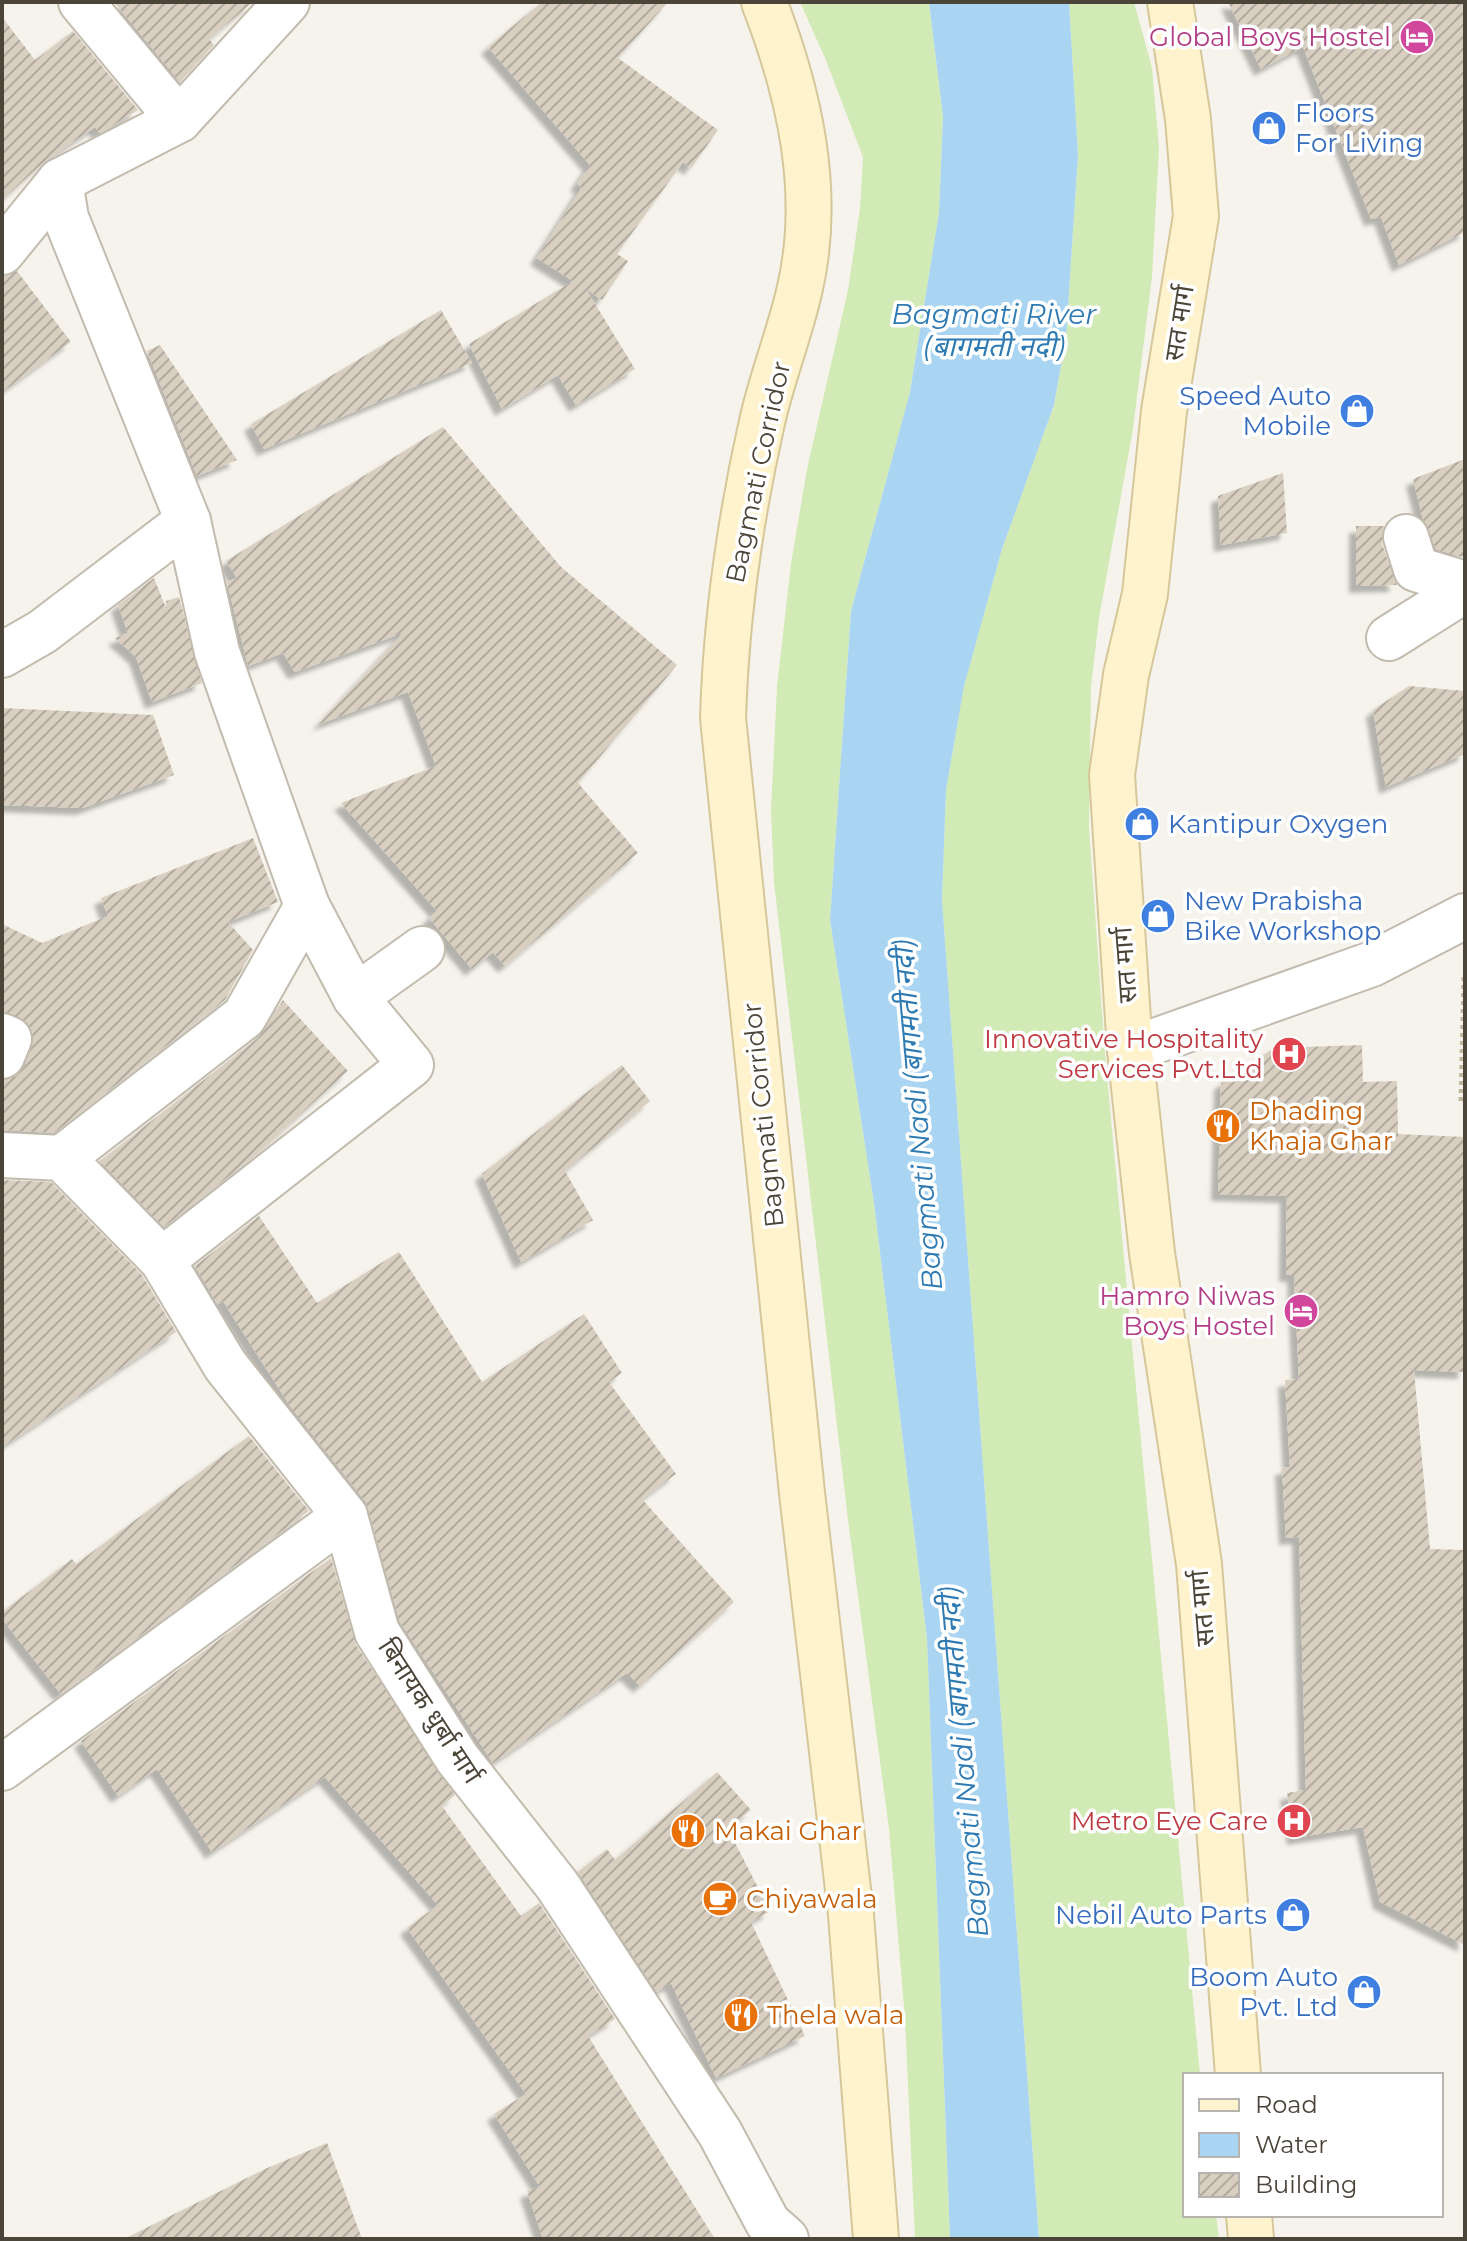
<svg xmlns="http://www.w3.org/2000/svg" width="1467" height="2241" viewBox="0 0 1467 2241" font-family="Montserrat,'Noto Sans Devanagari',sans-serif">
  <style>
    .grass { fill: #d2eab5 }
    .water { fill: #a9d4f2 }
    .building { fill: url(#building-hatch); filter: url(#shadow) }
    .lines { fill: none; stroke-linecap: round; stroke-linejoin: round }
    .minor-casing { stroke: #c2bbae; stroke-width: 48 }
    .secondary-casing { stroke: #d6c79b; stroke-width: 48 }
    .path { stroke: #c4b79f; stroke-width: 5; stroke-dasharray: 4 4; stroke-linecap: butt }
    .minor { stroke: #fff; stroke-width: 44 }
    .secondary { stroke: #fff3cd; stroke-width: 44 }
    .labels { text-anchor: middle; dominant-baseline: central; stroke-width: 7; stroke-linejoin: round; paint-order: stroke }
    .hotel-label { font-size: 26px; fill: #b23c85; stroke: #fff; text-anchor: end }
    .shop-label { font-size: 26px; fill: #366cbe; stroke: #fff; text-anchor: start }
    .street-label { font-size: 26px; fill: #4b4439; stroke: #fff }
    .health-label { font-size: 26px; fill: #be3a42; stroke: #fff; text-anchor: end }
    .food-label { font-size: 26px; fill: #c56008; stroke: #fff; text-anchor: start }
    .water-label { font-size: 28px; font-style: italic; fill: #2e7ab2; stroke: #fff }
  </style>
  <defs>
    <pattern id="building-hatch" width="6" height="6" patternUnits="userSpaceOnUse" patternTransform="scale(2)"><rect width="6" height="6" fill="#d8cfc1"/><path d="M-1 1l2-2M0 6l6-6M5 7l2-2" fill="none" stroke="#b1aa9e"/></pattern>
    <filter id="shadow"><feDropShadow dx="-7" dy="7" stdDeviation="2" flood-color="#0004"/></filter>
  </defs>
  <rect width="100%" height="100%" fill="#f6f3ec"/>
  <g class="grass">
    <path d="M800,2H929L943,117L939,213L910,392L851,611L830,920L874,1203L927,1638L950,2239H915L905,2019L889,1829L848,1520L774,882L771,810L777,687L791,564L807,469L848,290L860,209L863,157L825,58Z"/>
    <path d="M1069,2H1134L1152,68L1159,148L1152,277L1133,429L1099,618L1091,687L1089,827L1105,1054L1200,2075H1185V2215H1216L1219,2239H1039L942,901L946,790L964,685L1002,549L1054,405L1066,338L1078,155Z"/>
  </g>
  <path class="water" d="M929,2H1069L1078,155L1066,338L1054,405L1002,549L964,686L946,790L942,900L1039,2239H950L927,1638L874,1203L830,920L851,611L910,392L939,213L943,117Z"/>
  <g class="building">
    <path d="M114,2H253L209,39L214,45L180,82Z"/>
    <path d="M542,2H668L618,58L718,130L691,168L683,162L617,254L628,261L602,300L586,289L635,369L576,405L558,375L502,409L469,344L573,281L537,258L582,187L577,184L590,165L488,47Z"/>
    <path d="M1228,2H1465V232L1399,265L1381,217L1371,219L1303,47L1261,69Z"/>
    <path d="M2,17L35,60L73,31L138,110L100,133L95,127L45,161L2,200Z"/>
    <path d="M17,271L71,342L2,392V276Z"/>
    <path d="M441,310L472,363L264,449L251,424Z"/>
    <path d="M160,345L237,460L197,476L147,351Z"/>
    <path d="M443,427L561,567L677,665L578,783L638,853L505,966L493,952L472,969L429,918L437,911L341,803L436,766L408,692L319,724L403,633L295,672L283,653L248,666L227,582L237,578L226,561Z"/>
    <path d="M1465,459V558L1436,549L1423,519L1413,479Z"/>
    <path d="M1283,473L1287,533L1221,545L1218,496Z"/>
    <path d="M1356,526H1384L1382,544L1397,585L1356,586Z"/>
    <path d="M154,578L168,613L166,601L179,597L202,683L152,702L136,657L115,638L128,633L118,605Z"/>
    <path d="M1409,686L1465,691V754L1386,787L1373,710Z"/>
    <path d="M2,708L153,715L174,775L83,808L2,805Z"/>
    <path d="M253,838L278,902L228,922L253,950L225,1000L54,1133L2,1130V1080L17,1076L25,1066L34,1037L28,1023L2,1012V924L42,943L108,916L101,898Z"/>
    <path d="M283,1000L348,1071L257,1154L164,1227L100,1161L259,1037Z"/>
    <path d="M1362,1045L1363,1082L1397,1081L1398,1134L1465,1137V1372L1414,1370L1430,1549L1465,1550V1945L1380,1902L1363,1827L1294,1838L1287,1793L1306,1790L1299,1537L1286,1538L1282,1468L1290,1467L1285,1380L1299,1379L1294,1275H1286L1287,1196L1218,1194L1221,1083L1274,1048Z"/>
    <path d="M622,1065L650,1101L565,1171L593,1220L521,1262L482,1174Z"/>
    <path d="M2,1180L51,1182L142,1275L176,1332L2,1447Z"/>
    <path d="M259,1216L317,1303L399,1252L482,1382L584,1314L622,1373L609,1382L676,1474L642,1499L734,1602L640,1686L627,1673L493,1763L400,1622L366,1502L290,1406L223,1301L218,1305L195,1266Z"/>
    <path d="M249,1436L309,1511L61,1694L2,1619V1612L72,1559L76,1564Z"/>
    <path d="M331,1558L356,1645L455,1795L442,1806L521,1916L539,1903L615,2019L588,2036L715,2239H543L527,2191L540,2187L494,2114L526,2094L407,1928L438,1905L325,1777L212,1852L157,1769L118,1796L81,1741Z"/>
    <path d="M717,1772L751,1810L728,1829L770,1911L751,1922L805,2036L716,2078L671,1983L657,1992L578,1872L607,1849L615,1860Z"/>
    <path d="M327,2143L362,2239H124L265,2169Z"/>
  </g>
  <g class="lines">
    <defs>
      <g id="minor">
        <path d="M81,2L179,120"/>
        <path d="M60,181L66,218L188,521L217,652L307,906L244,1017L62,1158"/>
        <path d="M2,252L60,181L179,120L287,2"/>
        <path d="M1406,537L1416,569L1465,584"/>
        <path d="M1389,638L1465,590"/>
        <path d="M2,655L42,632L188,521"/>
        <path d="M355,997L422,949"/>
        <path d="M2,1036L9,1039L2,1056"/>
        <path d="M1130,1050L1372,964L1465,916"/>
        <path d="M2,1155L62,1158L162,1260L225,1365L345,1516L377,1632L457,1758L557,1885L720,2133L768,2223L786,2239"/>
        <path d="M162,1260L411,1065L355,997L307,906"/>
        <path d="M2,1768L345,1516"/>
      </g>
      <g id="secondary">
        <path d="M764,2C799,92 822,191 800,288C790,333 772,377 762,422C740,520 726,618 723,718L802,1493L851,1915L876,2239"/>
        <path d="M1170,2L1188,119L1196,216L1164,411L1145,594L1126,675L1112,775L1130,1050L1152,1253L1199,1564L1238,2075"/>
        <path d="M1249,2215L1251,2239"/>
      </g>
    </defs>
    <use href="#minor" class="minor-casing"/>
    <use href="#secondary" class="secondary-casing"/>
    <path class="path" d="M1464,977L1461,1101L1465,1102"/>
    <use href="#minor" class="minor"/>
    <use href="#secondary" class="secondary"/>
  </g>
  <defs>
    <symbol id="hotel-disc" viewBox="-11 -11 22 22"><circle r="9.5" fill="#d1479c" stroke="#fff"/><path d="M-6-4.5h1.5V1H6V5H4.5V3h-9V5H-6ZM-4 0a1.8 1.8 0 1 1 3.6 0ZM.5 0V-2.5h3Q6-2.5 6 0Z" fill="#fff"/></symbol>
    <symbol id="shop-disc" viewBox="-11 -11 22 22"><circle r="9.5" fill="#3f7fe0" stroke="#fff"/><path d="M-5-2.5h2.3a2.7 3.5 0 0 1 5.4 0H5L5.5 6h-11ZM-1.5-2.5h3a1.5 2.3 0 0 0-3 0Z" fill="#fff"/></symbol>
    <symbol id="hospital-disc" viewBox="-11 -11 22 22"><circle r="9.5" fill="#e0444e" stroke="#fff"/><path d="M-5-5h3v3.5h4V-5h3V5h-3V1.5h-4V5h-3Z" fill="#fff"/></symbol>
    <symbol id="restaurant-disc" viewBox="-11 -11 22 22"><circle r="9.5" fill="#e8710a" stroke="#fff"/><path d="M-5-6h1v4h1v-4h1v4h1v-4h1v5L-1.5 .5V6h-2V.5L-5-1ZM5-6V6H3V1.5H1.5Q1.5-4 5-6Z" fill="#fff"/></symbol>
    <symbol id="cafe-disc" viewBox="-11 -11 22 22"><circle r="9.5" fill="#e8710a" stroke="#fff"/><path d="M-5.5-4.5H6V0H3Q3 3.5 0 3.5H-2.5Q-5.5 3.5-5.5 0ZM3-3.2v2h1.7v-2ZM-6 4.5H4V6H-6Z" fill="#fff"/></symbol>
  </defs>
  <g fill-rule="evenodd">
    <use href="#hotel-disc" x="1397" y="17" width="40" height="40"/>
    <use href="#shop-disc" x="1249" y="108" width="40" height="40"/>
    <use href="#shop-disc" x="1337" y="391" width="40" height="40"/>
    <use href="#shop-disc" x="1122" y="804" width="40" height="40"/>
    <use href="#shop-disc" x="1138" y="896" width="40" height="40"/>
    <use href="#hospital-disc" x="1269" y="1034" width="40" height="40"/>
    <use href="#restaurant-disc" x="1203" y="1106" width="40" height="40"/>
    <use href="#hotel-disc" x="1281" y="1291" width="40" height="40"/>
    <use href="#hospital-disc" x="1274" y="1801" width="40" height="40"/>
    <use href="#restaurant-disc" x="668" y="1811" width="40" height="40"/>
    <use href="#cafe-disc" x="700" y="1879" width="40" height="40"/>
    <use href="#shop-disc" x="1273" y="1895" width="40" height="40"/>
    <use href="#shop-disc" x="1344" y="1972" width="40" height="40"/>
    <use href="#restaurant-disc" x="721" y="1995" width="40" height="40"/>
  </g>
  <g class="labels">
    <g class="hotel-label">
      <text x="1391" y="37">Global Boys Hostel</text>
      <text x="1275" y="1296">Hamro Niwas<tspan x="1275" dy="30">Boys Hostel</tspan></text>
    </g>
    <g class="shop-label">
      <text x="1295" y="113">Floors<tspan x="1295" dy="30">For Living</tspan></text>
      <text x="1331" y="396" text-anchor="end">Speed Auto<tspan x="1331" dy="30">Mobile</tspan></text>
      <text x="1168" y="824">Kantipur Oxygen</text>
      <text x="1184" y="901">New Prabisha<tspan x="1184" dy="30">Bike Workshop</tspan></text>
      <text x="1267" y="1915" text-anchor="end">Nebil Auto Parts</text>
      <text x="1338" y="1977" text-anchor="end">Boom Auto<tspan x="1338" dy="30">Pvt. Ltd</tspan></text>
    </g>
    <g class="street-label">
      <text transform="translate(1179 323) rotate(-81)">सत मार्ग</text>
      <text transform="translate(758 472) rotate(-78)">Bagmati Corridor</text>
      <text transform="translate(1125 965) rotate(-94)">सत मार्ग</text>
      <text transform="translate(763 1115) rotate(-96)">Bagmati Corridor</text>
      <text transform="translate(1202 1608) rotate(-95)">सत मार्ग</text>
      <text transform="translate(430 1711) rotate(57)">बिनायक धुर्बा मार्ग</text>
    </g>
    <g class="health-label">
      <text x="1263" y="1039">Innovative Hospitality<tspan x="1263" dy="30">Services Pvt.Ltd</tspan></text>
      <text x="1268" y="1821">Metro Eye Care</text>
    </g>
    <g class="food-label">
      <text x="1249" y="1111">Dhading<tspan x="1249" dy="30">Khaja Ghar</tspan></text>
      <text x="714" y="1831">Makai Ghar</text>
      <text x="746" y="1899">Chiyawala</text>
      <text x="767" y="2015">Thela wala</text>
    </g>
    <g class="water-label">
      <text x="994" y="314">Bagmati River<tspan x="994" dy="32">(बागमती नदी)</tspan></text>
      <text transform="translate(917 1115) rotate(-95)">Bagmati Nadi (बागमती नदी)</text>
      <text transform="translate(963 1762) rotate(-95)">Bagmati Nadi (बागमती नदी)</text>
    </g>
  </g>
  <rect width="1467" height="2241" fill="none" stroke="#4b4439" stroke-width="8"/>
  <rect x="1183" y="2073" width="260" height="144" fill="#ffffff" stroke="#b7b4b0" stroke-width="2"/>
  <rect x="1199" y="2099" width="40" height="12" fill="#fff3cd" stroke="#b7b4b0" stroke-width="2"/>
  <text x="1255" y="2113" font-size="24" fill="#4b4439">Road</text>
  <rect x="1199" y="2133" width="40" height="24" fill="#a9d4f2" stroke="#b7b4b0" stroke-width="2"/>
  <text x="1255" y="2153" font-size="24" fill="#4b4439">Water</text>
  <rect x="1199" y="2173" width="40" height="24" fill="url(#building-hatch)" stroke="#b7b4b0" stroke-width="2"/>
  <text x="1255" y="2193" font-size="24" fill="#4b4439">Building</text>
</svg>
